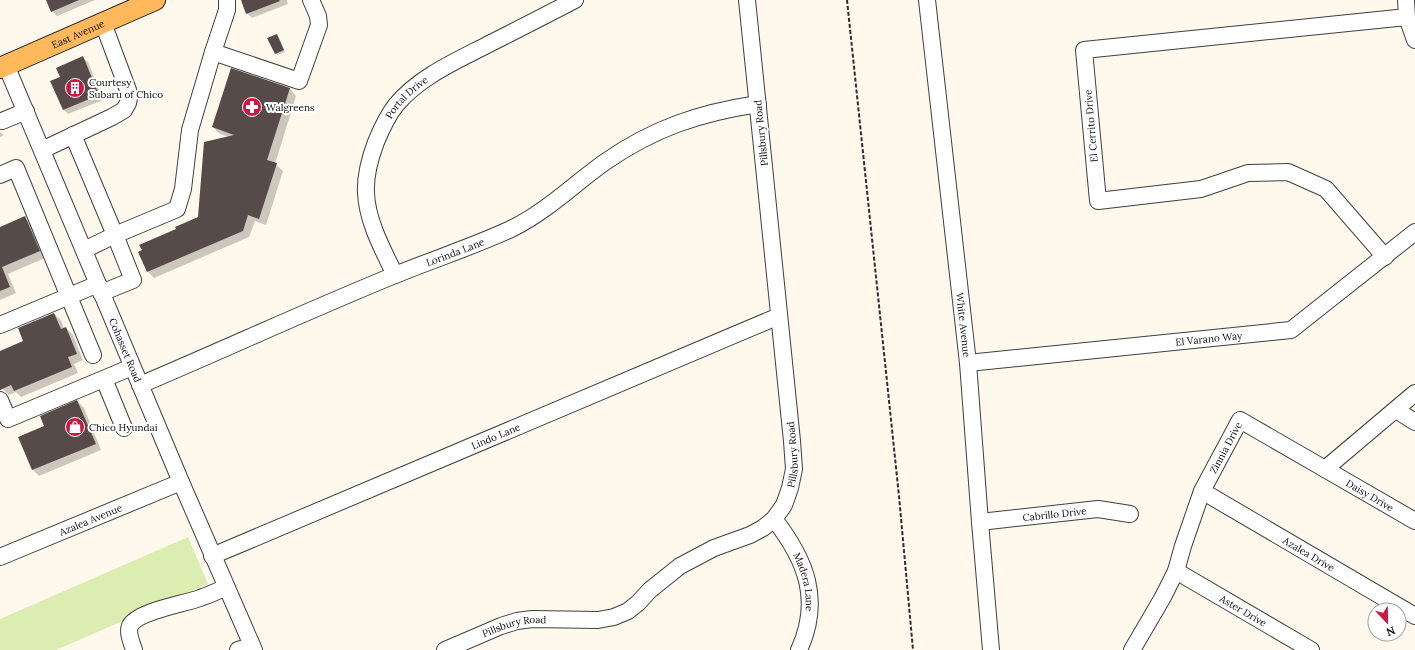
<svg xmlns="http://www.w3.org/2000/svg" width="1415" height="650" viewBox="0 0 1415 650" font-family="Lora,serif">
  <style>
    .green { fill: #dcedb2 }
    .shadow { fill: #0003 }
    .building { fill: #564b48 }
    .lines { fill: none; stroke-linecap: round; stroke-linejoin: round }
    .minor-casing { stroke: #3f3f3f; stroke-width: 18 }
    .major-casing { stroke: #1d1d1d; stroke-width: 22 }
    .path { stroke: #2e2e2e; stroke-width: 2; stroke-dasharray: 4 2; stroke-linecap: butt }
    .minor { stroke: #fff; stroke-width: 16 }
    .major { stroke: #ffb85c; stroke-width: 20 }
    .labels { text-anchor: middle; dominant-baseline: central; stroke-width: 4; stroke-linejoin: round; paint-order: stroke }
    .street-label { font-size: 10px; fill: #0c0c0c; stroke: #fff }
    .poi-label { font-size: 10px; fill: #0c0c0c; stroke: #fff; text-anchor: start }
  </style>
  <rect width="100%" height="100%" fill="#fff8ec"/>
  <path class="green" d="M188,537L208,584L56,650H0V619Z"/>
  <g class="shadow">
    <path d="M47,0H95L57,16L52,11Z"/>
    <path d="M242,0H287L288,4L252,18L247,13Z"/>
    <path d="M278,36L285,52L277,55L268,38Z"/>
    <path d="M83,58L88,62L103,100L68,114L63,109L61,77Z"/>
    <path d="M232,69L290,89L296,96L275,164L283,171L266,225L255,221L249,237L154,278L148,272L177,230L199,218L229,137L220,134L213,127Z"/>
    <path d="M0,132L4,135L0,137Z"/>
    <path d="M25,218L31,224L45,258L8,274L16,293L0,300V228Z"/>
    <path d="M54,314L61,320L64,329L66,328L73,335L83,360L74,364L78,373L21,397L16,392L9,395L2,388L0,382V352L24,342Z"/>
    <path d="M77,401L84,408L101,450L39,476L33,470L46,427Z"/>
  </g>
  <g class="building">
    <path d="M46,0H79L51,12Z"/>
    <path d="M241,0H279L280,1L246,14Z"/>
    <path d="M277,34L284,50L275,54L267,38Z"/>
    <path d="M83,56L99,95L63,110L50,81L60,77L56,68Z"/>
    <path d="M231,68L290,88L267,160L277,163L259,219L248,215L243,231L147,272L138,252L142,250L139,245L176,229L175,227L198,217L204,142L234,135L212,127Z"/>
    <path d="M25,216L40,251L2,267L10,287L0,291V227Z"/>
    <path d="M54,313L61,329L66,327L77,354L68,357L72,367L14,391L11,385L0,390V351L23,341L18,328Z"/>
    <path d="M77,400L96,444L32,470L18,437L44,426L40,416Z"/>
  </g>
  <g class="lines">
    <defs>
      <g id="minor">
        <path id="s1" d="M927,0L968,363L980,522L991,650"/>
        <path d="M1406,0L1407,17L1415,40"/>
        <path d="M213,52L227,10V0"/>
        <path id="s2" d="M6,65L181,482L254,650"/>
        <path d="M2,121L26,111"/>
        <path d="M73,135L115,235L177,209L183,189L190,130L213,52L299,81L319,25L318,16L311,0"/>
        <path d="M42,150L112,117L124,110L128,103L129,98L128,90L103,23"/>
        <path d="M0,175L16,168L93,355"/>
        <path d="M84,250L115,235L133,280L101,293"/>
        <path d="M1385,257L1326,189L1288,172L1248,173L1201,189L1098,201L1084,50L1407,17"/>
        <path id="s3" d="M395,275C383,250 367,221 366,193C365,176 370,158 376,142C381,130 387,116 396,105C419,77 456,61 489,44C517,30 546,15 575,0"/>
        <path d="M0,325L98,284"/>
        <path id="s4" d="M968,363L1291,330L1415,232"/>
        <path d="M104,379L124,428"/>
        <path id="s5" d="M140,385C225,349 309,310 395,275C434,259 475,246 513,228C547,211 574,184 605,162C654,128 699,113 758,104"/>
        <path d="M0,400L8,419L132,367"/>
        <path d="M1396,410L1415,422"/>
        <path id="s6" d="M1325,469L1415,521"/>
        <path id="s7" d="M1202,491L1415,616"/>
        <path id="s8" d="M774,519C806,560 822,600 799,650"/>
        <path id="s9" d="M980,522L1098,509L1130,514"/>
        <path id="s10" d="M212,556L779,316"/>
        <path id="s11" d="M0,557L181,482"/>
        <path id="s12" d="M1176,571L1311,650"/>
        <path d="M134,650C132,643 127,633 130,626C137,611 185,604 200,598C209,595 218,591 226,587"/>
        <path d="M238,650L252,646"/>
        <path id="s13" d="M445,650L501,626L517,621L532,619L598,620L614,617L628,611L638,603L650,590L680,566L714,548L750,535L763,528L774,519L784,505L790,488L794,469L792,441L747,0"/>
        <path id="s14" d="M1132,650L1163,597L1176,571L1183,546L1202,491L1240,420L1325,469L1415,393"/>
      </g>
      <g id="major">
        <path id="s15" d="M0,68L155,0"/>
      </g>
    </defs>
    <use href="#minor" class="minor-casing"/>
    <use href="#major" class="major-casing"/>
    <path class="path" d="M847,0L899,496L913,650"/>
    <use href="#minor" class="minor"/>
    <use href="#major" class="major"/>
  </g>
  <defs>
    <symbol id="building-disc" viewBox="-11 -11 22 22"><circle r="9.5" fill="#c91843" stroke="#fff"/><path d="M-4-6H4V6H1V3H-1V6H-4ZM-2.5-4.3h1.7v1.8h-1.7ZM.8-4.3h1.7v1.8H.8ZM-2.5-1h1.7V.8h-1.7ZM.8-1h1.7V.8H.8Z" fill="#fff"/></symbol>
    <symbol id="pharmacy-disc" viewBox="-11 -11 22 22"><circle r="9.5" fill="#c91843" stroke="#fff"/><path d="M-2-6h4v4h4v4h-4v4h-4v-4h-4v-4h4Z" fill="#fff"/></symbol>
    <symbol id="shop-disc" viewBox="-11 -11 22 22"><circle r="9.5" fill="#c91843" stroke="#fff"/><path d="M-5-2.5h2.3a2.7 3.5 0 0 1 5.4 0H5L5.5 6h-11ZM-1.5-2.5h3a1.5 2.3 0 0 0-3 0Z" fill="#fff"/></symbol>
  </defs>
  <g fill-rule="evenodd">
    <use href="#building-disc" x="64" y="77" width="22" height="22"/>
    <use href="#pharmacy-disc" x="241" y="96" width="22" height="22"/>
    <use href="#shop-disc" x="64" y="416" width="22" height="22"/>
  </g>
  <g class="labels">
    <g class="street-label">
      <text stroke="none"><textPath href="#s15" startOffset="85">East Avenue</textPath></text>
      <text stroke="none"><textPath href="#s3" startOffset="195">Portal Drive</textPath></text>
      <text transform="translate(1091 126) rotate(-95)">El Cerrito Drive</text>
      <text transform="translate(761 133) rotate(-96)">Pillsbury Road</text>
      <text stroke="none"><textPath href="#s5" startOffset="342">Lorinda Lane</textPath></text>
      <text stroke="none"><textPath href="#s1" startOffset="327">White Avenue</textPath></text>
      <text stroke="none"><textPath href="#s4" startOffset="242">El Varano Way</textPath></text>
      <text stroke="none"><textPath href="#s2" startOffset="309">Cohasset Road</textPath></text>
      <text stroke="none"><textPath href="#s10" startOffset="308">Lindo Lane</textPath></text>
      <text stroke="none"><textPath href="#s14" startOffset="224">Zinnia Drive</textPath></text>
      <text stroke="none"><textPath href="#s13" startOffset="434">Pillsbury Road</textPath></text>
      <text stroke="none"><textPath href="#s6" startOffset="52">Daisy Drive</textPath></text>
      <text stroke="none"><textPath href="#s9" startOffset="75">Cabrillo Drive</textPath></text>
      <text stroke="none"><textPath href="#s11" startOffset="98">Azalea Avenue</textPath></text>
      <text stroke="none"><textPath href="#s7" startOffset="124">Azalea Drive</textPath></text>
      <text stroke="none"><textPath href="#s8" startOffset="71">Madera Lane</textPath></text>
      <text stroke="none"><textPath href="#s12" startOffset="78">Aster Drive</textPath></text>
      <text stroke="none"><textPath href="#s13" startOffset="74">Pillsbury Road</textPath></text>
    </g>
    <g class="poi-label">
      <text x="89" y="82">Courtesy<tspan x="89" dy="12">Subaru of Chico</tspan></text>
      <text x="266" y="107">Walgreens</text>
      <text x="89" y="427">Chico Hyundai</text>
    </g>
  </g>
  <g transform="translate(1387 622) rotate(158)"><circle r="19" fill="#ffffff" stroke="#9e9e9e"/>
  <path d="M0-3L7 15L0 10L-7 15Z" fill="#c91843"/>
  <text y="-6" font-size="11" font-weight="bold" text-anchor="middle" fill="#0c0c0c">N</text>
  </g>
</svg>
